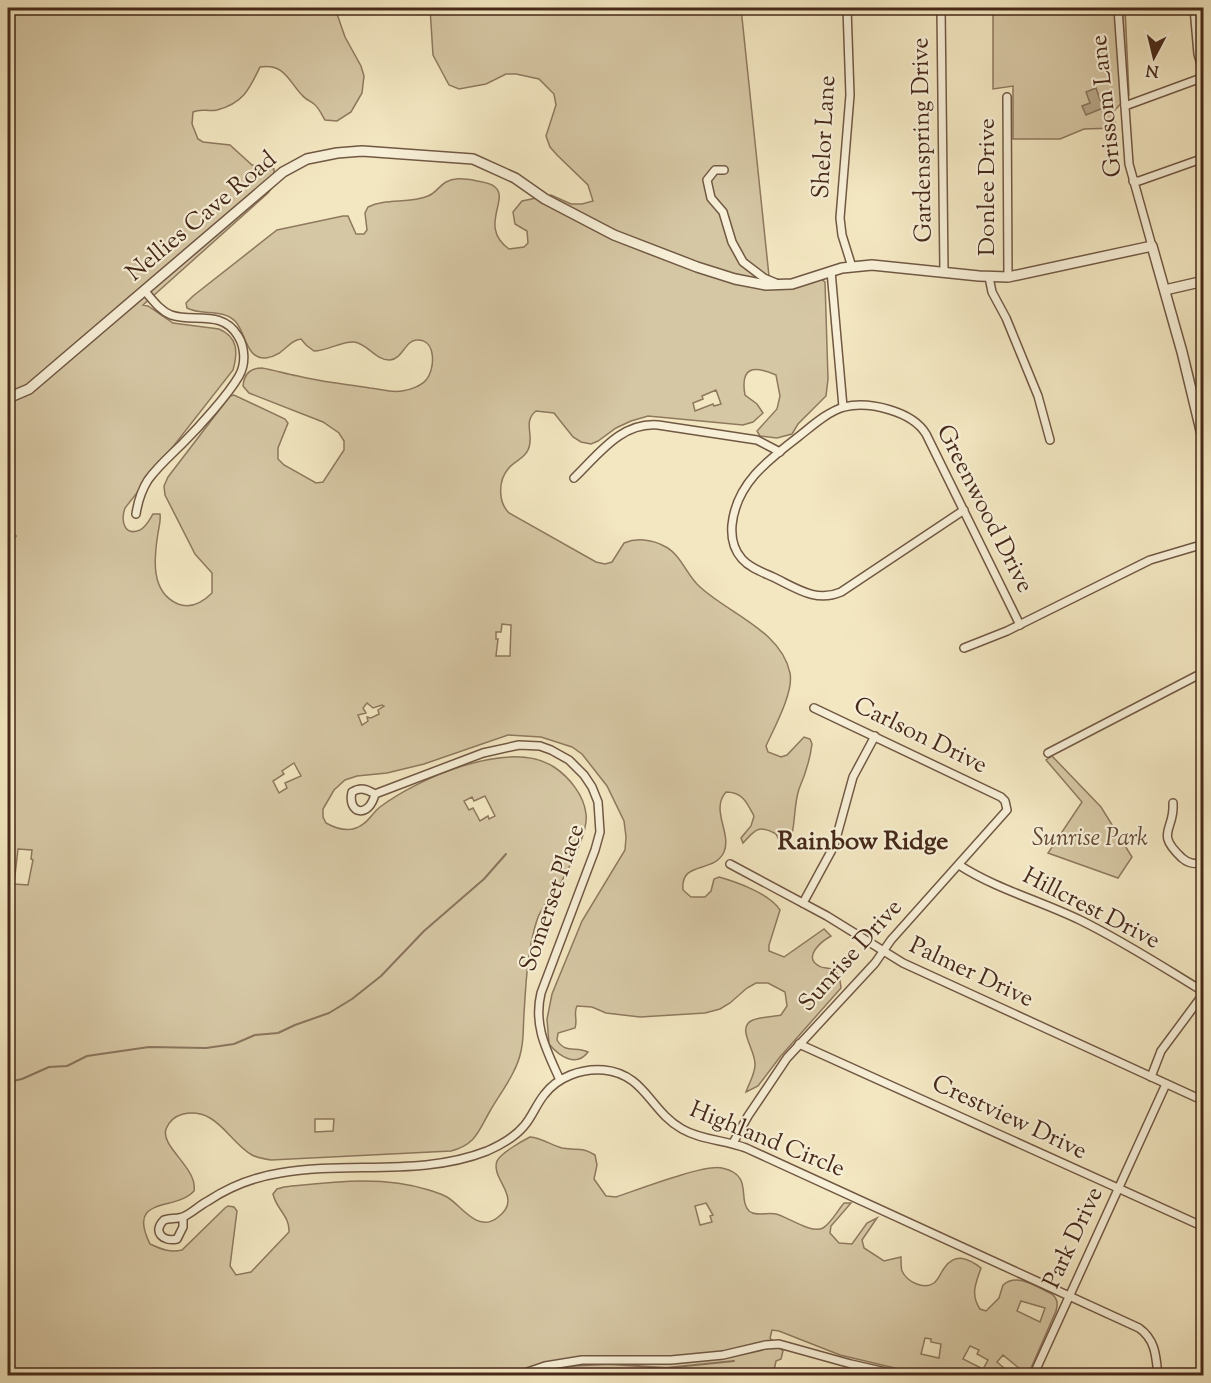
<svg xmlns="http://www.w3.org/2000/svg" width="1211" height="1383" viewBox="0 0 1211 1383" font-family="'Sorts Mill Goudy',serif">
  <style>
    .green { fill: #d6c7a4; stroke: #8e785e; stroke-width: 1.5; fill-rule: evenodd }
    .water { fill: #b8a688; stroke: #8a745c; stroke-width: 1.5 }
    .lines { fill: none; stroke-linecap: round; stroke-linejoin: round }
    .stream { stroke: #8a745c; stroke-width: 2 }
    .minor-casing { stroke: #715843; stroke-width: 10 }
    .tertiary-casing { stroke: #715843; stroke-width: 12 }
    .minor { stroke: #f7efd7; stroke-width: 7 }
    .tertiary { stroke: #f7efd7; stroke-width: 9 }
    .labels { text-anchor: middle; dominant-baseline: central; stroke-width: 4.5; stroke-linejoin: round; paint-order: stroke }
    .street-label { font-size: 24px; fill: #462919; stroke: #f7efd7 }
    .park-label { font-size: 24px; font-style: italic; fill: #634935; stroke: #f7efd7 }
    .neighbourhood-label { font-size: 26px; font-weight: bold; fill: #462919; stroke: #f7efd7 }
  </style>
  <rect width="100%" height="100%" fill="#f3e7c1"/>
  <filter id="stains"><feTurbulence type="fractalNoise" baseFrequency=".00333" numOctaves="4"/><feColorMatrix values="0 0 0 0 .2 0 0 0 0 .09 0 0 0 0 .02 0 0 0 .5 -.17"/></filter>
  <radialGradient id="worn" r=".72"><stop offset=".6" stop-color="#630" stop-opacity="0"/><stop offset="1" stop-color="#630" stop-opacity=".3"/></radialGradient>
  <g class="green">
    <path d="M8,8H335L345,37L361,66L364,76L362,93L351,112L337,121L325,120C322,115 319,108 314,104C310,101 305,99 302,95C289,82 285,63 260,67C249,90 243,103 217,110C208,112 201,108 193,112L192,124L198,139L203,142L230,145L252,165L274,169V185L268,193L143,305L148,306L173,323L219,329C238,337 238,352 233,370L125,508C121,519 123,537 140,530C146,527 150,519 153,514H160C161,521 159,527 158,533C154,558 150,592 178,604C191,609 203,602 212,593V573L195,554L165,495L164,486L168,477L230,396L234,395L285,419L288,423L278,448V459L284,465L316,483L323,482L344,450V441L339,433L323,422L249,393L243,386C244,375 250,368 262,368C274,370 286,374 298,376C321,382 346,384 370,388C380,389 392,393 402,391C410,390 421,386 426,380C435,370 437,339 417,340C405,340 403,359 390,360C376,361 367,343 354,342C342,341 327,351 314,351L306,345L301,339C288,340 284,356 266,358C246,360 246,332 235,321C222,308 201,316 187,308L186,303L193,296L277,230L343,216H348L356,234H364L367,230L365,213L368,207C386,198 409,204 428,196C436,193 439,186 446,182C455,177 464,179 473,180C480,182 490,182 495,187C510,199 478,227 509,249L524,247L528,243L527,231L515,224L513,212L522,201L551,195L571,204H582L593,201L588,185L557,155L550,147L546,136L556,105L554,94L539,79L516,74H506L486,84L459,89L449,85L433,55L430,8H741L769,276C783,285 799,278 814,274L825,282L828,379L826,396L798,424L792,434L777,438L760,436L757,431L777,409L780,396L776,375C753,365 740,367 745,395L757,404L763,413L753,422L743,425L648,416L631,421L616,428L598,441L591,444L581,442L573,437L554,413L536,411C522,422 535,436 528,450C524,459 514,461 508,469C498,481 498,502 509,513L596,562L605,564L612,562L624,543C636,538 651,539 664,546C681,554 686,574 699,586C727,613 781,630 790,673C794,692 774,728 766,746L768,752L781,757L787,755L804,737L810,739L812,744C810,760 805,775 799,789C793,807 796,828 789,845L781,844L776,834C758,824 755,830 743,843L741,838L751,826L754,816C747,803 743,792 726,792C710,810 732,833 724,852C714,874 680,860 683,890L691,897H705L711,891L714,879L719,877C737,882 770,894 780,910L769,945V951L784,957L824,929L831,936C822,941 802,957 819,966C823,969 829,967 834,970C840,974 840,981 841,988L780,1057L758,1086L746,1092C749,1083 755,1074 755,1065C756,1050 735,1027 753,1020C760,1017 773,1017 781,1015L787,1006L785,992L768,983H756L747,988L730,1003L720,1009L705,1013L640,1017L606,1013L592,1007L577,1006C573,1013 578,1020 575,1028L558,1033L557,1040C565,1054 576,1046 588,1052C576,1068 559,1056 549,1044L547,1019L552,994L582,921L625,850L626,837L624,821L607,786L582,754L572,747L541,737L508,735L424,764L387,773L357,776L345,780L334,790L323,809V817L326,823C335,828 346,832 356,828C368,824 371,814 380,807C417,779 509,738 554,767C569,777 584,795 586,814C589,832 568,870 559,886C551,897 541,907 537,920C527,951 526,983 524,1014C523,1027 524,1039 521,1051C517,1072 501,1092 490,1111C478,1132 476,1144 451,1151L271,1160C264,1159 258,1158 252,1155C228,1141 217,1107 183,1114C176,1116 169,1121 166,1129C160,1147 198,1168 194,1191C175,1212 126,1195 150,1244C161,1249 170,1253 182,1250L225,1208L228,1206L234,1207L237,1211L230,1266L236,1275L251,1272L289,1232C290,1216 276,1209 273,1194L277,1189L284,1187C332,1182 382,1175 429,1190C435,1192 442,1194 447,1197C461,1205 477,1233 497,1218C525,1198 490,1180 497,1161C501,1153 522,1141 530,1137C542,1138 551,1145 562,1148C577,1151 581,1146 595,1155L597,1165L594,1179L606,1196L616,1197C637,1190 704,1164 722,1168C754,1175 737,1198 749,1211C756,1217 768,1212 776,1214C788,1217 811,1234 823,1228C831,1223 838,1210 844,1203H851L831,1226L830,1233L839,1243L852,1244L867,1223L877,1218L862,1240L864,1248L884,1261L901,1257C901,1261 901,1268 902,1271C907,1282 924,1290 934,1283C939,1279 941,1272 945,1267C956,1253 968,1258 981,1268C976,1283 970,1294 980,1309L986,1311L999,1298L1003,1285C1017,1272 1037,1287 1052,1294C1058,1299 1058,1304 1056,1311L1028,1375H1014L1020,1369L1003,1355L997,1362L1012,1375H924L840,1355L779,1331L772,1330L770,1338L783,1351L781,1359L776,1361L773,1375H8ZM716,390L721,404L714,406L713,404L695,411L693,403L703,399L702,396ZM502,624L511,625L510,656H496L498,639H496V632H501ZM367,703L373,708L382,705L384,706L378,710L379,714L371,718L367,717L368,721L362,725L358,715L366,713L363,708ZM294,763L301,776L285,783L287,788L279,793L273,781L284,774L282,771ZM485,796L495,816L489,819L488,816L480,821L473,808L469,810L464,801L472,797L474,801ZM18,849L32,850L31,859L33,860L28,885L14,884ZM315,1119H334L333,1131L315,1132ZM706,1203L713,1215L710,1216L712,1222L700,1225L695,1206ZM1021,1301L1045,1308L1040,1322L1017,1311ZM925,1338L931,1339V1342L941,1344L939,1358L921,1354ZM970,1346L979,1350L977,1354L988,1360L983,1369L963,1359Z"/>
    <path d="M993,8H1125L1129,95L1114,111L1115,128L1084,129L1060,139H1013V86L993,89Z"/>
    <path d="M1052,756L1101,807L1132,857L1118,878L1048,853L1082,802L1046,760Z"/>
  </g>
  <path class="water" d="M1096,88L1103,108L1086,115L1082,106L1090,103L1086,92Z"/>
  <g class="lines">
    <g class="stream">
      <path d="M8,539L16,536"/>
      <path d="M8,1082L22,1079L49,1067L67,1066L87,1056L149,1047L206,1048L234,1044L255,1035L278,1033L295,1025L329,1013L352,999L381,976L424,931L484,879L506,854"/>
      <path d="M528,1376L570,1366L609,1364L666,1368L734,1361"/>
    </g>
    <defs>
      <g id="minor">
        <path d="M847,8L850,95L840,218L842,235L852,267"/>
        <path d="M941,8L944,272"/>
        <path d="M1118,8L1129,164L1152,246"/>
        <path d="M1194,8L1198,54L1204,75"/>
        <path d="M1007,97L1008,277"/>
        <path d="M1125,106L1204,77"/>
        <path d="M724,170H715L707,180L711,198L723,212L732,242L743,262L764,278L776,283"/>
        <path d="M1133,181H1139L1204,158"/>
        <path d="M831,271L843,407"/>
        <path d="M989,277L992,292L1006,318L1038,396L1050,440"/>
        <path d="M574,478C599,454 621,422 658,425L757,440L780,452"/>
        <path d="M964,510L841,592C816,603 796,588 773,577C762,572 750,568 742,559C733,549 731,537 732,525C736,484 768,460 798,437C812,426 827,412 844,407C869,401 912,411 926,434L1020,625"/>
        <path d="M136,514C138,501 141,491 148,480C158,466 171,455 183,443C199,427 228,395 239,376C246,364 245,347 238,336C222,309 193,323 171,315C159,310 152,299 144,290"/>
        <path d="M964,648L1007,631L1150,560L1204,544"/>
        <path d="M1048,753L1204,672"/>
        <path d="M375,794C369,819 347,814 352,792C361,787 366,789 375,794L483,753L519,745L540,746L551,750L569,760L584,775L592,787L598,802L600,832L595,850L541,993C533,1026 547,1051 560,1080"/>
        <path d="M1173,803C1175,831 1154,832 1182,858C1189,864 1195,865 1204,861"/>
        <path d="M730,864L827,916L903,963L1204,1101"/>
        <path d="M959,865C996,889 1041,901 1080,920C1123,941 1163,967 1204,992"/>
        <path d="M803,903L834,846L853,777L875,736"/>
        <path d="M799,1044L1204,1227"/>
        <path d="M1151,1077L1161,1051L1204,993"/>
        <path d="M733,1143L748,1116L787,1058L875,963L891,940L1007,810L1005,801L1001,797L814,708"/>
        <path d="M183,1217V1227L177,1239C163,1242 152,1232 164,1220C170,1218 180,1219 185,1216C193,1212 200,1205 208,1201C229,1187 255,1177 280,1173C348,1161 421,1177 487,1151C501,1145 514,1138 524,1126C532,1117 536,1105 544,1095C557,1077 582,1068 604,1070C645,1074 650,1111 682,1129C701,1140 725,1140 746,1148L1139,1328C1156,1340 1156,1357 1158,1376"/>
        <path d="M516,1376L545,1366L582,1360H671L723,1355L765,1345L779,1344L851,1364L903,1376"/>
        <path d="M1033,1376L1166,1084"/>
      </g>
      <g id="tertiary">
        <path d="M1165,290L1204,281"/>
        <path d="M8,398L29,389L283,172L307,159L337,153L362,151L473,159L515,178L545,199L614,235L697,267L735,279L766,285L792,284L842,268L872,265L979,276L1008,277L1152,246L1182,352L1204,443"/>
      </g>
    </defs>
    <use href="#minor" class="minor-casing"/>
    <use href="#tertiary" class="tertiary-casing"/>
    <use href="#minor" class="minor"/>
    <use href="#tertiary" class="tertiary"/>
  </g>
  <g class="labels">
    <g class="street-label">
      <text transform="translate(1107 106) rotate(-96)">Grissom Lane</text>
      <text transform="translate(825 137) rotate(-87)">Shelor Lane</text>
      <text transform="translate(923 140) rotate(-91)">Gardenspring Drive</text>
      <text transform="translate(988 187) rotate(-90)">Donlee Drive</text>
      <text transform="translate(202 217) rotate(-40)">Nellies Cave Road</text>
      <text transform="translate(984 509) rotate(63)">Greenwood Drive</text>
      <text transform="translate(920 736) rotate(26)">Carlson Drive</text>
      <text transform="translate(553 898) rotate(-71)">Somerset Place</text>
      <text transform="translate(1091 909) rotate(27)">Hillcrest Drive</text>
      <text transform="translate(851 956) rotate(-48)">Sunrise Drive</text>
      <text transform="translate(971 973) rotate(25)">Palmer Drive</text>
      <text transform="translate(1009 1118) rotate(25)">Crestview Drive</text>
      <text transform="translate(767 1140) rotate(22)">Highland Circle</text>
      <text transform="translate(1074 1238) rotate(-65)">Park Drive</text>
    </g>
    <g class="park-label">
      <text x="1090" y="839">Sunrise Park</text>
    </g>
    <g class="neighbourhood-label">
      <text x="863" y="842">Rainbow Ridge</text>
    </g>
  </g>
  <rect width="1211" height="1383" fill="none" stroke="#f3e7c1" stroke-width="30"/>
  <rect x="9" y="9" width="1193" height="1365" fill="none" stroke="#462919" stroke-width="3"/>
  <rect x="15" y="15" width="1181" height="1353" fill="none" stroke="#462919" stroke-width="1.5"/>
  <g transform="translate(1154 57) rotate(187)" stroke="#f7efd7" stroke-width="4.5" paint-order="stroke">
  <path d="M0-4.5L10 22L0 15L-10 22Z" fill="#462919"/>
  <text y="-9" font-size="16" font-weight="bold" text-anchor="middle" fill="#462919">N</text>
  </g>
  <rect width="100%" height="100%" filter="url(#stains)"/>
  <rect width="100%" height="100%" fill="url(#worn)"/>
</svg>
